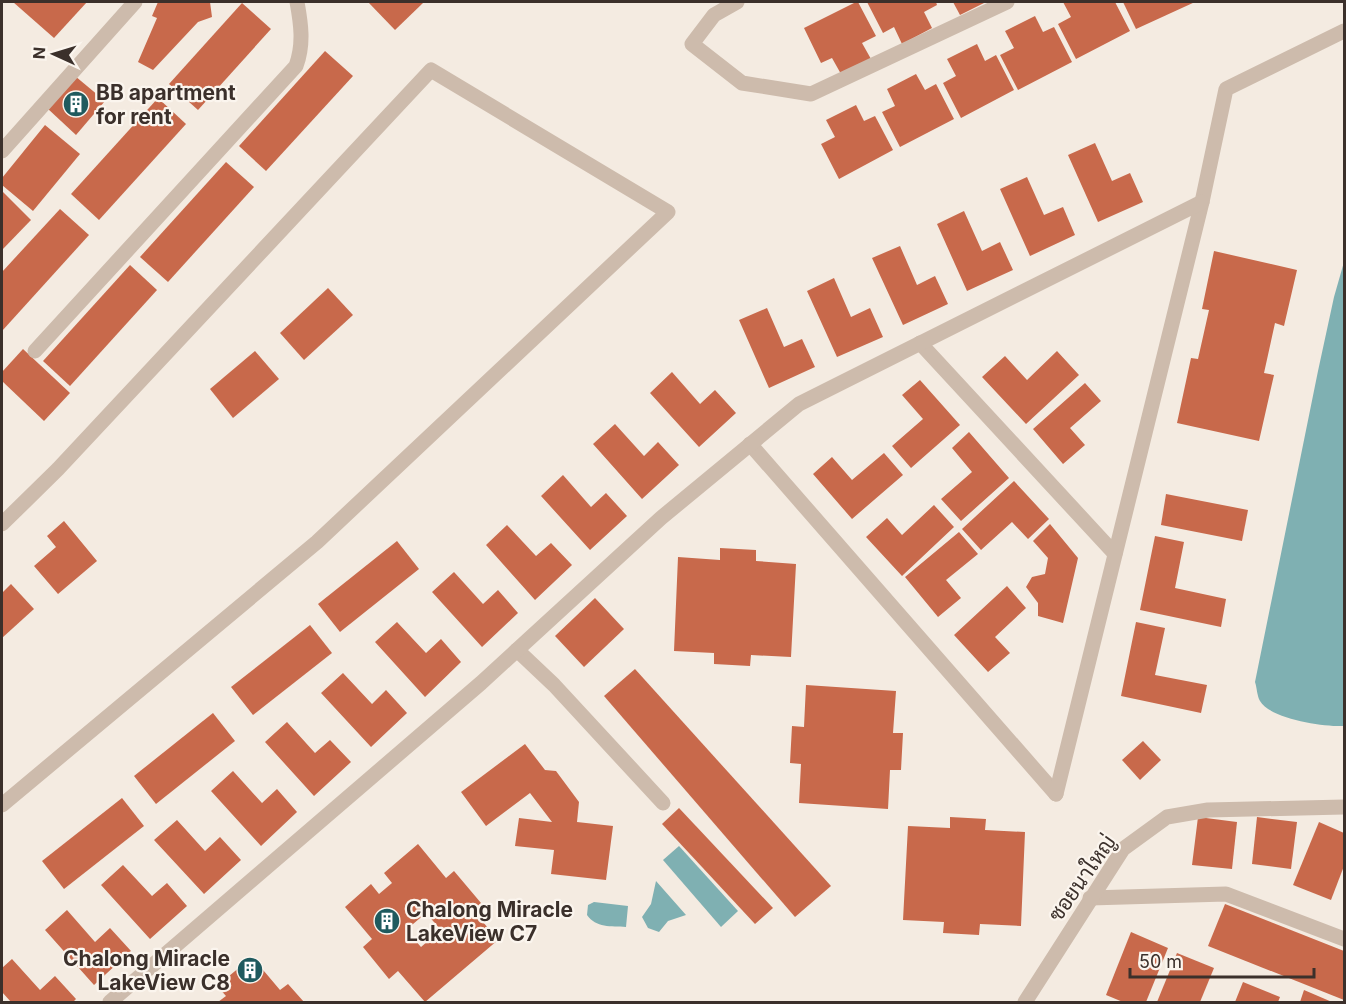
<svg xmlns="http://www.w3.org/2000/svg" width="1346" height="1004" viewBox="0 0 1346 1004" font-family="Inter,Sarabun,sans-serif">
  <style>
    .water { fill: #7fb0b2 }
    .building { fill: #c8694b; fill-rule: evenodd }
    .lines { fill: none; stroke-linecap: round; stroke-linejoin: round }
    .minor { stroke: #cdbbac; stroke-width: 15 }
    .labels { text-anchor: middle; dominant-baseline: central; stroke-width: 4.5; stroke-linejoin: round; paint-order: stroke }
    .poi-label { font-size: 21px; font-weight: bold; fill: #3b302b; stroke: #fbf5ee; text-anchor: start }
    .street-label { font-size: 21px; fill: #3b302b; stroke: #fbf5ee }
  </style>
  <rect width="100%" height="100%" fill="#f4ebe1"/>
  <g class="water">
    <path d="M1344,262V726C1325,727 1270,719 1260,701C1257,696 1257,688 1255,682L1318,371L1334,297Z"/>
    <path d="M679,846L738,911L721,927L663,860Z"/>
    <path d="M656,881L686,915L668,921L659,932L648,928L642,917L651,904Z"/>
    <path d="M594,902L628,906L626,927C611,926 596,928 587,915L588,905Z"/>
  </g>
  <g class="building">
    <path d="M13,2H87L54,38Z"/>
    <path d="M158,2H210L212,17L198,22L153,70L138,62L157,18L152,16Z"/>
    <path d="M368,2H421L423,3L395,30Z"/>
    <path d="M856,2H858L876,36L862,43L871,59L841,74L832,58L821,63L804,28Z"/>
    <path d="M867,2H936L937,5L924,12L932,28L902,44L894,27L883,33Z"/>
    <path d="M953,2H986L960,15Z"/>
    <path d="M1063,2H1115L1130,31L1076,59L1058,24L1071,17Z"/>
    <path d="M1123,2H1195L1136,29Z"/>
    <path d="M242,3L271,29L198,110L169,84Z"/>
    <path d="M1035,16L1043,32L1054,27L1072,62L1018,90L1000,55L1014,48L1005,31Z"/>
    <path d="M977,44L985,61L996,55L1014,90L961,118L943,83L956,76L947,59Z"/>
    <path d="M325,51L353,76L266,171L239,146Z"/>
    <path d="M916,74L925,90L936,84L954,119L900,147L882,112L895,106L887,89Z"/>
    <path d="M75,76L105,101L76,135L47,108Z"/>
    <path d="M158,98L186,124L99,220L71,194Z"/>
    <path d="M856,105L864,121L875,116L893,150L839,179L821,144L835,137L826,120Z"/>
    <path d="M45,125L80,154L33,211L2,185V178Z"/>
    <path d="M1095,143L1112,181L1130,173L1143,202L1098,222L1068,155Z"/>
    <path d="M226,162L254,187L168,282L140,257Z"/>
    <path d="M1027,177L1044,215L1063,207L1075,235L1030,256L1000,189Z"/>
    <path d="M2,191L31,220L2,250Z"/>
    <path d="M60,209L89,235L2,331V272Z"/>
    <path d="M964,211L982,251L1000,242L1013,270L967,291L937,224Z"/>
    <path d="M900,246L917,285L935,276L948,304L903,325L872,258Z"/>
    <path d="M1214,251L1297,270L1284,326L1275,323L1264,373L1274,375L1259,441L1177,423L1191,358L1198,359L1209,310L1202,309Z"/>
    <path d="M130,265L157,290L70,386L43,361Z"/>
    <path d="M834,278L851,317L870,308L883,337L837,357L807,291Z"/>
    <path d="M328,288L353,315L304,360L280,333Z"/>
    <path d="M767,308L784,347L802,339L815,367L769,388L739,320Z"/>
    <path d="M23,349L70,393L44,421L2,381V372Z"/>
    <path d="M255,351L279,379L233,418L210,389Z"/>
    <path d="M1057,351L1079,375L1026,424L982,377L1005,356L1027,380Z"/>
    <path d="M672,372L700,404L715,390L736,413L699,447L650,393Z"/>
    <path d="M920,380L960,425L911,468L892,446L923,419L902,395Z"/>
    <path d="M1085,383L1101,401L1070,428L1085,445L1063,464L1033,429Z"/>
    <path d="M615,424L644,456L658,442L679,465L642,499L593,444Z"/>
    <path d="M969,432L1009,478L961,521L941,499L972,472L952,448Z"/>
    <path d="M884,453L903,475L852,519L813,474L832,457L852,480Z"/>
    <path d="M563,475L591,507L606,493L627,516L590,550L541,496Z"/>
    <path d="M1014,481L1049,519L1028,539L1012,522L981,550L962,529Z"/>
    <path d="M1166,494L1248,510L1242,541L1161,525Z"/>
    <path d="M934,505L954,527L902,576L866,537L887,518L902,535Z"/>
    <path d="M64,521L97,561L58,594L34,566L56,547L47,536Z"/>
    <path d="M1050,524L1078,558L1063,623L1038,616V603L1026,587L1032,577L1045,574L1048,558L1033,541Z"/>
    <path d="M507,525L536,556L551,543L572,565L535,600L486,545Z"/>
    <path d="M959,532L978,554L946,580L961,598L938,617L905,577Z"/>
    <path d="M1155,536L1184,542L1175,588L1226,599L1221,627L1140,610Z"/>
    <path d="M397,541L419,569L340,632L318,604Z"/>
    <path d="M720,548L756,550V561L796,564L791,657L751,655L750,666L714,664V653L674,651L678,557L720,560Z"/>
    <path d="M454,572L483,604L498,590L518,613L482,647L432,592Z"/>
    <path d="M11,584L34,609L2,638V593Z"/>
    <path d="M1007,586L1026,608L995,637L1010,653L988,672L954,635Z"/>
    <path d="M595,598L624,629L584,667L555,636Z"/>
    <path d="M397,622L426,653L441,639L461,662L425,697L375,642Z"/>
    <path d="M1136,622L1165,628L1155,675L1207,685L1201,713L1121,696Z"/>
    <path d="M310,625L332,653L253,715L231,687Z"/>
    <path d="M635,669L831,886L795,917L604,696Z"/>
    <path d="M343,673L372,704L386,690L407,713L371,747L321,693Z"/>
    <path d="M806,685L896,691L893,733H903L901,770H890L888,809L799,803L801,764L790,763L792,726L804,727Z"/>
    <path d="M213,713L235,741L156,804L134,776Z"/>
    <path d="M287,722L315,753L330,740L351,762L314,796L265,742Z"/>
    <path d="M1143,741L1161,760L1140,780L1122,760Z"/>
    <path d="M525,744L545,770L556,771L579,802L577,822L613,826L606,880L551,874L554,850L515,846L519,818L552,822L530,793L486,826L461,792Z"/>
    <path d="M233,771L262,803L277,789L297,812L261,846L211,791Z"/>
    <path d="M122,798L144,826L64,889L42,861Z"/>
    <path d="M679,808L773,908L755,924L662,824Z"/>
    <path d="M950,817L986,819L985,830L1025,832L1021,926L980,924L979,935L943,933L944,922L903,920L908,826L950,828Z"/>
    <path d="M1198,817L1237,822L1232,869L1192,865Z"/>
    <path d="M1257,817L1297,822L1291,869L1252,864Z"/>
    <path d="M177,820L205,851L220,837L241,860L204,894L154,840Z"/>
    <path d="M1319,822L1344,833V866L1331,900L1293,885Z"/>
    <path d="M418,844L446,878L454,871L481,903L473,910L498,940L425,1002L398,971L389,979L363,947L372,939L345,907L371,884L379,894L392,883L384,873ZM426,913L441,930L421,947L406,930Z"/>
    <path d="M123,865L152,896L167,883L187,906L150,939L101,885Z"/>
    <path d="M1225,904L1344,951V1000L1208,946Z"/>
    <path d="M67,910L95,942L110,928L131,951L94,985L45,930Z"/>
    <path d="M1131,932L1168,948L1146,1002H1123L1106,995Z"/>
    <path d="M1177,953L1214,968L1200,1002H1157Z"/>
    <path d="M252,957L280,990L288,984L304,1002H218L226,996L217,986Z"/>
    <path d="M12,959L40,990L55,976L76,999L73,1002H11L2,992V968Z"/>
    <path d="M1243,982L1280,997L1278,1002H1235Z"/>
    <path d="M1304,990L1332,1002H1300Z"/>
  </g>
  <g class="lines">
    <g class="minor">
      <path d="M737,2L714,15L692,44L742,83L811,94L1007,2"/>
      <path d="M2,151L135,2"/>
      <path d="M920,343L1115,554"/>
      <path d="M35,351L296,66C304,44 301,24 297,2"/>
      <path d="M750,444L1056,794"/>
      <path d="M2,524L58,469L431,70L668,212L317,542L2,805"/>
      <path d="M517,650L554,685L663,803"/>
      <path d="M1056,794L1202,202L1226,89L1344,31"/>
      <path d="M1090,898L1226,894L1344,939"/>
      <path d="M110,1002L481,683L661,518L799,404L1202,202"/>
      <path d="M1025,1002L1123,849L1167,817L1208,810L1344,807"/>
    </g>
  </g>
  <defs>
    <symbol id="building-disc" viewBox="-11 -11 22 22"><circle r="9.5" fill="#1f5a5e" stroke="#fbf5ee"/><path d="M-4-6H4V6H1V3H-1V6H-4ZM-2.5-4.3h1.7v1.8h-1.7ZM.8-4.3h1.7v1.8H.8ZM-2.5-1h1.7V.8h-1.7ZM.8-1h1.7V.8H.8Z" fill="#fff"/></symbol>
  </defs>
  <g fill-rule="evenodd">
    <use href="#building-disc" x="61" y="89" width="30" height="30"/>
    <use href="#building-disc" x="372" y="906" width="30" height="30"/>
    <use href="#building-disc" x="235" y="955" width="30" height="30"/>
  </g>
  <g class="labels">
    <g class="poi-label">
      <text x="96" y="92">BB apartment<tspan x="96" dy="24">for rent</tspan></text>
      <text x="406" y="909">Chalong Miracle<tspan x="406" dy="24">LakeView C7</tspan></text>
      <text x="230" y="958" text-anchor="end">Chalong Miracle<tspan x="230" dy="24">LakeView C8</tspan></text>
    </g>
    <g class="street-label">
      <text transform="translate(1082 878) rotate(-55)">ซอยนาใหญ่</text>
    </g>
  </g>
  <rect width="1346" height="1004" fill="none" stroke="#3b302b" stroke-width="6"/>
  <g transform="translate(54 54) rotate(274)" stroke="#fbf5ee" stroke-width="4.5" paint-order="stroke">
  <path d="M0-4.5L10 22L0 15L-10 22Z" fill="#3b302b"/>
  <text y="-9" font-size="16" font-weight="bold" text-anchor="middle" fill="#3b302b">N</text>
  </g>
  <path d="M1130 968v9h184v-9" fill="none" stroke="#3b302b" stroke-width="3"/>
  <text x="1139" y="968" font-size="18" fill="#3b302b" stroke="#fbf5ee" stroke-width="4.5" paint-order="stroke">50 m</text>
</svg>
